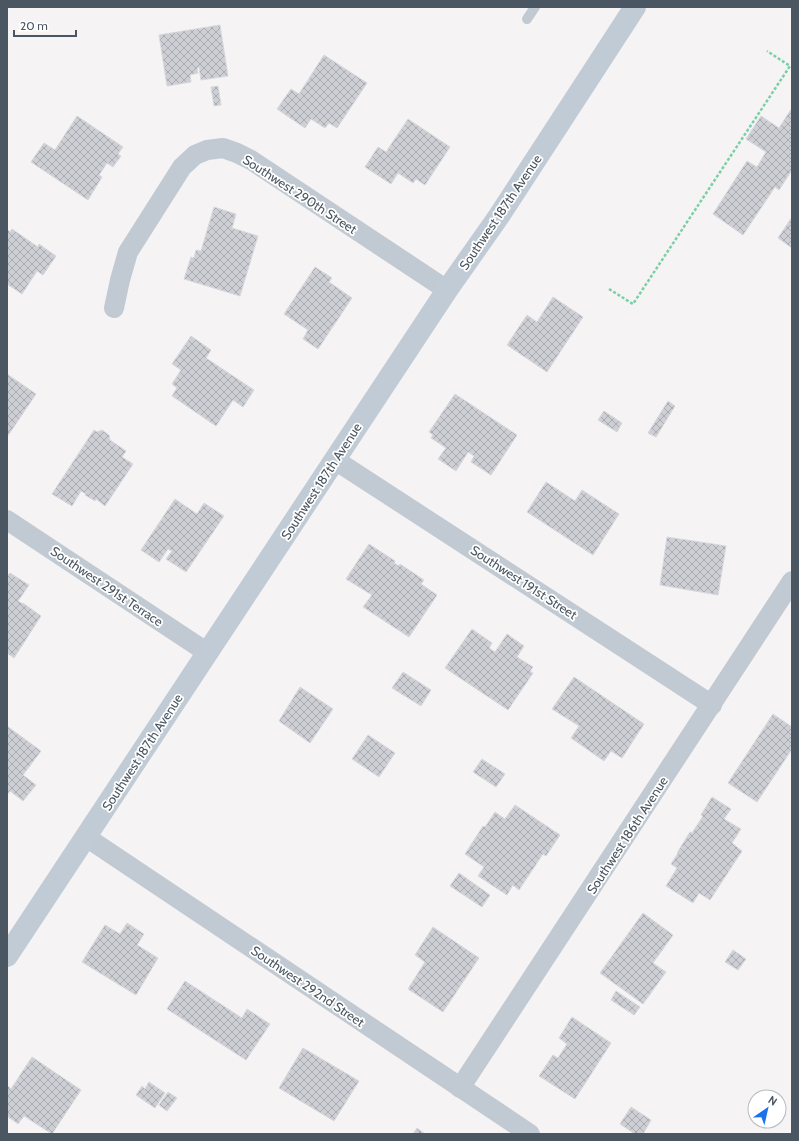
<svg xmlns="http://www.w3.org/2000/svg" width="799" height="1141" viewBox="0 0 799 1141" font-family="Cabin,sans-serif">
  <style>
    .building { fill: url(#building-cross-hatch); stroke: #d7d9de }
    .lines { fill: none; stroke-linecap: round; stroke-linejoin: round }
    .path { stroke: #7ad0a6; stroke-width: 2.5; stroke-dasharray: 3 2; stroke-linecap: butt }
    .lane { stroke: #c1cad2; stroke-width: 10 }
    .street { stroke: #c1cad2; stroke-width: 20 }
    .secondary { stroke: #c1cbd6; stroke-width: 22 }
    .labels { text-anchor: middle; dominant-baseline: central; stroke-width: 3.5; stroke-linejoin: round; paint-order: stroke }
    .street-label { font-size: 13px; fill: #4a5661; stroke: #fff }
  </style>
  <defs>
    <pattern id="building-cross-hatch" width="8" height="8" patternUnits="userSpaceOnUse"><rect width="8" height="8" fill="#cdcfd5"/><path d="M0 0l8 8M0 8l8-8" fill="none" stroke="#a8abb0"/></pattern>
  </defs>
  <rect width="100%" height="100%" fill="#f5f3f3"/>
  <g class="building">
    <path d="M220,25L228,76L201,80L199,67L197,68L198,73L190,75L191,82L167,86L159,35Z"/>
    <path d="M324,55L367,83L337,128L329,123L325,128L311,119L305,128L277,109L291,89L299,94Z"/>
    <path d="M218,86L221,105L214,106L211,87Z"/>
    <path d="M792,108V170L779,190L775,187L743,235L713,214L747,161L757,167L766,152L746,139L761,116L779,128Z"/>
    <path d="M77,116L123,147L118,154L121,156L113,167L107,163L99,175L102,177L88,200L31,162L44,143L55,150Z"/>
    <path d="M408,119L450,147L425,185L416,179L413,183L398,173L391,184L365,167L378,147L386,152Z"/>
    <path d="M214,207L236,214L232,228L258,236L240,296L184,279L191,257L194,258L196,250L201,251Z"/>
    <path d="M792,217V248L778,238Z"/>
    <path d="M7,229L10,232L12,229L38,247L39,244L56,256L43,275L37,271L22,294L7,284Z"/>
    <path d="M315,267L332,278L329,282L352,298L318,349L303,339L308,330L284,314Z"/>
    <path d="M553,297L583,317L547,372L507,345L527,315L537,322Z"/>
    <path d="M191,336L211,350L206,358L254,390L243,407L233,400L216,426L172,396L177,388L172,384L181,370L172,364Z"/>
    <path d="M7,374L36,394L7,437Z"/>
    <path d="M455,394L517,435L491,475L471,462L474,456L468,452L456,471L438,459L446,448L431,438L433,435L429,432Z"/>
    <path d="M668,401L675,406L656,437L648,433Z"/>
    <path d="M604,411L622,423L617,432L598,420Z"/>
    <path d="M94,430L97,432L102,430L109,435L110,440L126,451L122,457L133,464L105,506L96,499L95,501L85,495L86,494L81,491L72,506L52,494Z"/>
    <path d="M546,482L575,501L582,490L619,514L593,555L527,512Z"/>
    <path d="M175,499L197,514L204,503L224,516L186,572L166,559L172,551L168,549L159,562L141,550Z"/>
    <path d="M667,537L726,546L718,595L660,585Z"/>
    <path d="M369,544L395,561L394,563L399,566L400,564L424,580L421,584L437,595L409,637L363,607L372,595L346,579Z"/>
    <path d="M10,573L29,585L18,601L23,604V603L41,616L14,658L7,653V577Z"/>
    <path d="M472,629L492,643L489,648L495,652L507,634L524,646L517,657L533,667L530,671L533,673L508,710L445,668Z"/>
    <path d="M403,672L431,690L421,706L392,688Z"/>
    <path d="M574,677L644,724L622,758L611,751L604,761L571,738L579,726L552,709Z"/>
    <path d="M300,687L333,709L310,743L279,721Z"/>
    <path d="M773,714L792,727V749L757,802L728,783Z"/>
    <path d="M7,726L41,751L23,775L36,785L23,801L10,791L7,795Z"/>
    <path d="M368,735L395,753L379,777L352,759Z"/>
    <path d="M482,759L505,774L496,787L473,772Z"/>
    <path d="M712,797L731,809L724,819L741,829L732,843L742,851L710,900L699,893L693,903L666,886L677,868L671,864L678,853H677L690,832L692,833L703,816L701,815Z"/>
    <path d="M515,805L560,835L546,856L543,854L519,890L513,885L507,895L478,876L484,867L465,854L483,826L485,827L495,812L505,819Z"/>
    <path d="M459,873L490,895L482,907L450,886Z"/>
    <path d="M643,913L673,935L653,963L666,972L643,1004L600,973Z"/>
    <path d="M127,923L144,934L137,945L158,958L136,995L82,962L105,925L120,934Z"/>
    <path d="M433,927L479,958L443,1012L408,989L425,962L415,955Z"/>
    <path d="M733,950L746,959L738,970L725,962Z"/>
    <path d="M185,981L242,1018L247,1009L270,1024L246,1060L167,1009Z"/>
    <path d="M616,991L640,1007L634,1015L611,1000Z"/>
    <path d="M572,1017L611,1043L575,1099L539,1076L553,1055L558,1058L567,1044L559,1038Z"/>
    <path d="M303,1048L359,1081L334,1121L279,1088Z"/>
    <path d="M32,1057L81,1090L52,1134L24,1116L18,1124L7,1116V1085L11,1089Z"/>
    <path d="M149,1082L165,1093L155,1108L136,1095L142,1086L145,1089Z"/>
    <path d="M168,1092L177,1098L167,1111L159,1105Z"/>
    <path d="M631,1107L651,1120L643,1134H635L620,1124Z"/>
    <path d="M417,1128L425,1134H413Z"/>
  </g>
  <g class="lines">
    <path class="path" d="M609,289L633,304L790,66L767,51"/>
    <path class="lane" d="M527,19L535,7"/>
    <g class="street">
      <path d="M114,308L120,280L128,252L182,167L195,155L207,150L223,148L237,153L251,160L447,290"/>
      <path d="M335,460L712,705"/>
      <path d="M7,520L208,653"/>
      <path d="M86,837L530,1134"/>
      <path d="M460,1088L792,581"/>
    </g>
    <path class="secondary" d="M7,956L447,290L499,216L635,7"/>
  </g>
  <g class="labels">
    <g class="street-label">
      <text transform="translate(300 194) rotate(33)">Southwest 290th Street</text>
      <text transform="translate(500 212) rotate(-56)">Southwest 187th Avenue</text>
      <text transform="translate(321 481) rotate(-57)">Southwest 187th Avenue</text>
      <text transform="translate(524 582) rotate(33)">Southwest 191st Street</text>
      <text transform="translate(107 586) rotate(34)">Southwest 291st Terrace</text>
      <text transform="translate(142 752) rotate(-57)">Southwest 187th Avenue</text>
      <text transform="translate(627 835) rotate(-57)">Southwest 186th Avenue</text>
      <text transform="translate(308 986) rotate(34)">Southwest 292nd Street</text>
    </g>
  </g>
  <rect width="799" height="1141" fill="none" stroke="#4a5661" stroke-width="16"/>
  <g transform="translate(767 1109) rotate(34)"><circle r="19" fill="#ffffff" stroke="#b7bbc0"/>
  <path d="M0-3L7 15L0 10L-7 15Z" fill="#1a73e8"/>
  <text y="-6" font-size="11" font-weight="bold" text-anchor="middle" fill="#4a5661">N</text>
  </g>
  <path d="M14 30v6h62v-6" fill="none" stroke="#4a5661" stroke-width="2"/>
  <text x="20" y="30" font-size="12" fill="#4a5661" stroke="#ffffff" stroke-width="3" paint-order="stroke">20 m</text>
</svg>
